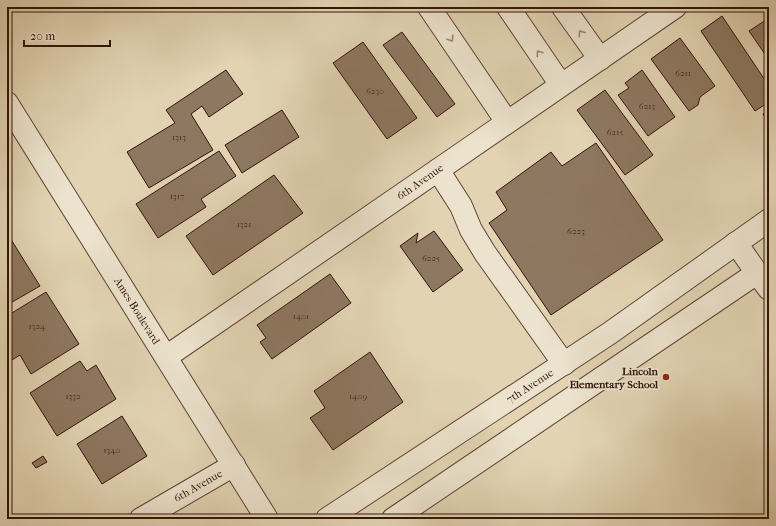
<svg xmlns="http://www.w3.org/2000/svg" width="776" height="526" viewBox="0 0 776 526" font-family="'IM FELL French Canon',serif">
  <style>
    .building { fill: #8e7861; stroke: #331409 }
    .lines { fill: none; stroke-linecap: round; stroke-linejoin: round }
    .minor-casing { stroke: #5f4434; stroke-width: 24 }
    .minor { stroke: #ece3ce; stroke-width: 22 }
    .oneway { stroke: #998675 }
    .poi-dot { fill: #8f2418; stroke: #ece3ce; stroke-width: 1.5 }
    .labels { text-anchor: middle; dominant-baseline: central; stroke-width: 3.5; stroke-linejoin: round; paint-order: stroke }
    .number-label { font-size: 9px; fill: #4a2d1f }
    .street-label { font-size: 11px; fill: #331409; stroke: #ece3ce }
    .poi-label { font-size: 11px; font-weight: bold; fill: #331409; stroke: #ece3ce; text-anchor: end }
  </style>
  <rect width="100%" height="100%" fill="#e2d4b3"/>
  <filter id="stains"><feTurbulence type="fractalNoise" baseFrequency=".005" numOctaves="4"/><feColorMatrix values="0 0 0 0 .2 0 0 0 0 .09 0 0 0 0 .02 0 0 0 .5 -.17"/></filter>
  <radialGradient id="worn" r=".72"><stop offset=".6" stop-color="#630" stop-opacity="0"/><stop offset="1" stop-color="#630" stop-opacity=".3"/></radialGradient>
  <g class="building">
    <path d="M722,16L769,86V102L755,111L701,31Z"/>
    <path d="M769,18V60L749,31Z"/>
    <path d="M402,32L455,104L437,117L383,45Z"/>
    <path d="M680,38L715,86L700,97L698,105L689,111L651,59Z"/>
    <path d="M363,42L417,118L387,139L333,63Z"/>
    <path d="M226,70L243,94L209,117L202,106L191,114L213,150L149,188L127,152L175,123L166,110Z"/>
    <path d="M642,70L675,117L648,136L618,95L629,88L625,83Z"/>
    <path d="M605,90L653,155L625,175L577,110Z"/>
    <path d="M282,110L299,137L242,173L225,145Z"/>
    <path d="M769,110V123L763,114Z"/>
    <path d="M596,143L663,240L551,315L489,223L507,210L496,192L551,152L562,166Z"/>
    <path d="M219,151L236,176L201,199L206,207L158,238L136,204Z"/>
    <path d="M274,175L303,213L213,275L186,236Z"/>
    <path d="M434,231L463,270L433,292L400,246L418,233L416,243Z"/>
    <path d="M7,233L40,286L7,305Z"/>
    <path d="M330,274L351,303L272,359L260,342L266,338L257,325Z"/>
    <path d="M46,292L79,344L31,374L20,355L7,363V316Z"/>
    <path d="M370,352L403,402L333,450L310,418L325,408L314,391Z"/>
    <path d="M80,361L87,371L96,365L116,399L57,436L30,393Z"/>
    <path d="M122,416L147,456L102,484L77,444Z"/>
    <path d="M43,456L47,462L36,468L32,463Z"/>
  </g>
  <g class="lines">
    <defs>
      <g id="minor">
        <path d="M429,7L507,122"/>
        <path d="M508,7L561,85"/>
        <path d="M563,7L600,59"/>
        <path d="M7,103L267,519"/>
        <path d="M438,170L461,206L471,230L485,253L564,364"/>
        <path d="M736,243L757,273"/>
        <path d="M166,357L675,7"/>
        <path d="M141,519L234,465"/>
        <path d="M327,519L610,333L769,220"/>
        <path d="M393,519L757,273L769,289"/>
      </g>
    </defs>
    <use href="#minor" class="minor-casing"/>
    <use href="#minor" class="minor"/>
  </g>
  <defs><path id="oneway-chevron" d="M-2-3.5L2.5 0L-2 3.5" fill="none" stroke-width="1.6" stroke-linecap="round" stroke-linejoin="round"/></defs>
  <g class="oneway">
    <use href="#oneway-chevron" transform="translate(581 33) rotate(-126)"/>
    <use href="#oneway-chevron" transform="translate(451 39) rotate(56)"/>
    <use href="#oneway-chevron" transform="translate(539 53) rotate(-124)"/>
  </g>
  <circle class="poi-dot" cx="666" cy="377" r="4"/>
  <g class="labels">
    <g class="number-label">
      <text x="683" y="73">6211</text>
      <text x="375" y="91">6230</text>
      <text x="647" y="106">6213</text>
      <text x="615" y="132">6215</text>
      <text x="179" y="137">1313</text>
      <text x="177" y="196">1317</text>
      <text x="244" y="224">1321</text>
      <text x="576" y="231">6223</text>
      <text x="431" y="258">6225</text>
      <text x="301" y="316">1401</text>
      <text x="37" y="326">1324</text>
      <text x="73" y="396">1332</text>
      <text x="358" y="396">1409</text>
      <text x="112" y="450">1340</text>
    </g>
    <g class="street-label">
      <text transform="translate(420 182) rotate(-35)">6th Avenue</text>
      <text transform="translate(137 311) rotate(58)">Ames Boulevard</text>
      <text transform="translate(530 386) rotate(-33)">7th Avenue</text>
      <text transform="translate(198 486) rotate(-30)">6th Avenue</text>
    </g>
    <g class="poi-label">
      <text x="658" y="371">Lincoln<tspan x="658" dy="13">Elementary School</tspan></text>
    </g>
  </g>
  <rect width="776" height="526" fill="none" stroke="#e2d4b3" stroke-width="24"/>
  <rect x="8" y="8" width="760" height="510" fill="none" stroke="#331409" stroke-width="2"/>
  <rect x="12" y="12" width="752" height="502" fill="none" stroke="#331409"/>
  <path d="M24 40v6h86v-6" fill="none" stroke="#331409" stroke-width="2"/>
  <text x="30" y="40" font-size="12" fill="#331409" stroke="#ece3ce" stroke-width="3" paint-order="stroke">20 m</text>
  <rect width="100%" height="100%" filter="url(#stains)"/>
  <rect width="100%" height="100%" fill="url(#worn)"/>
</svg>
